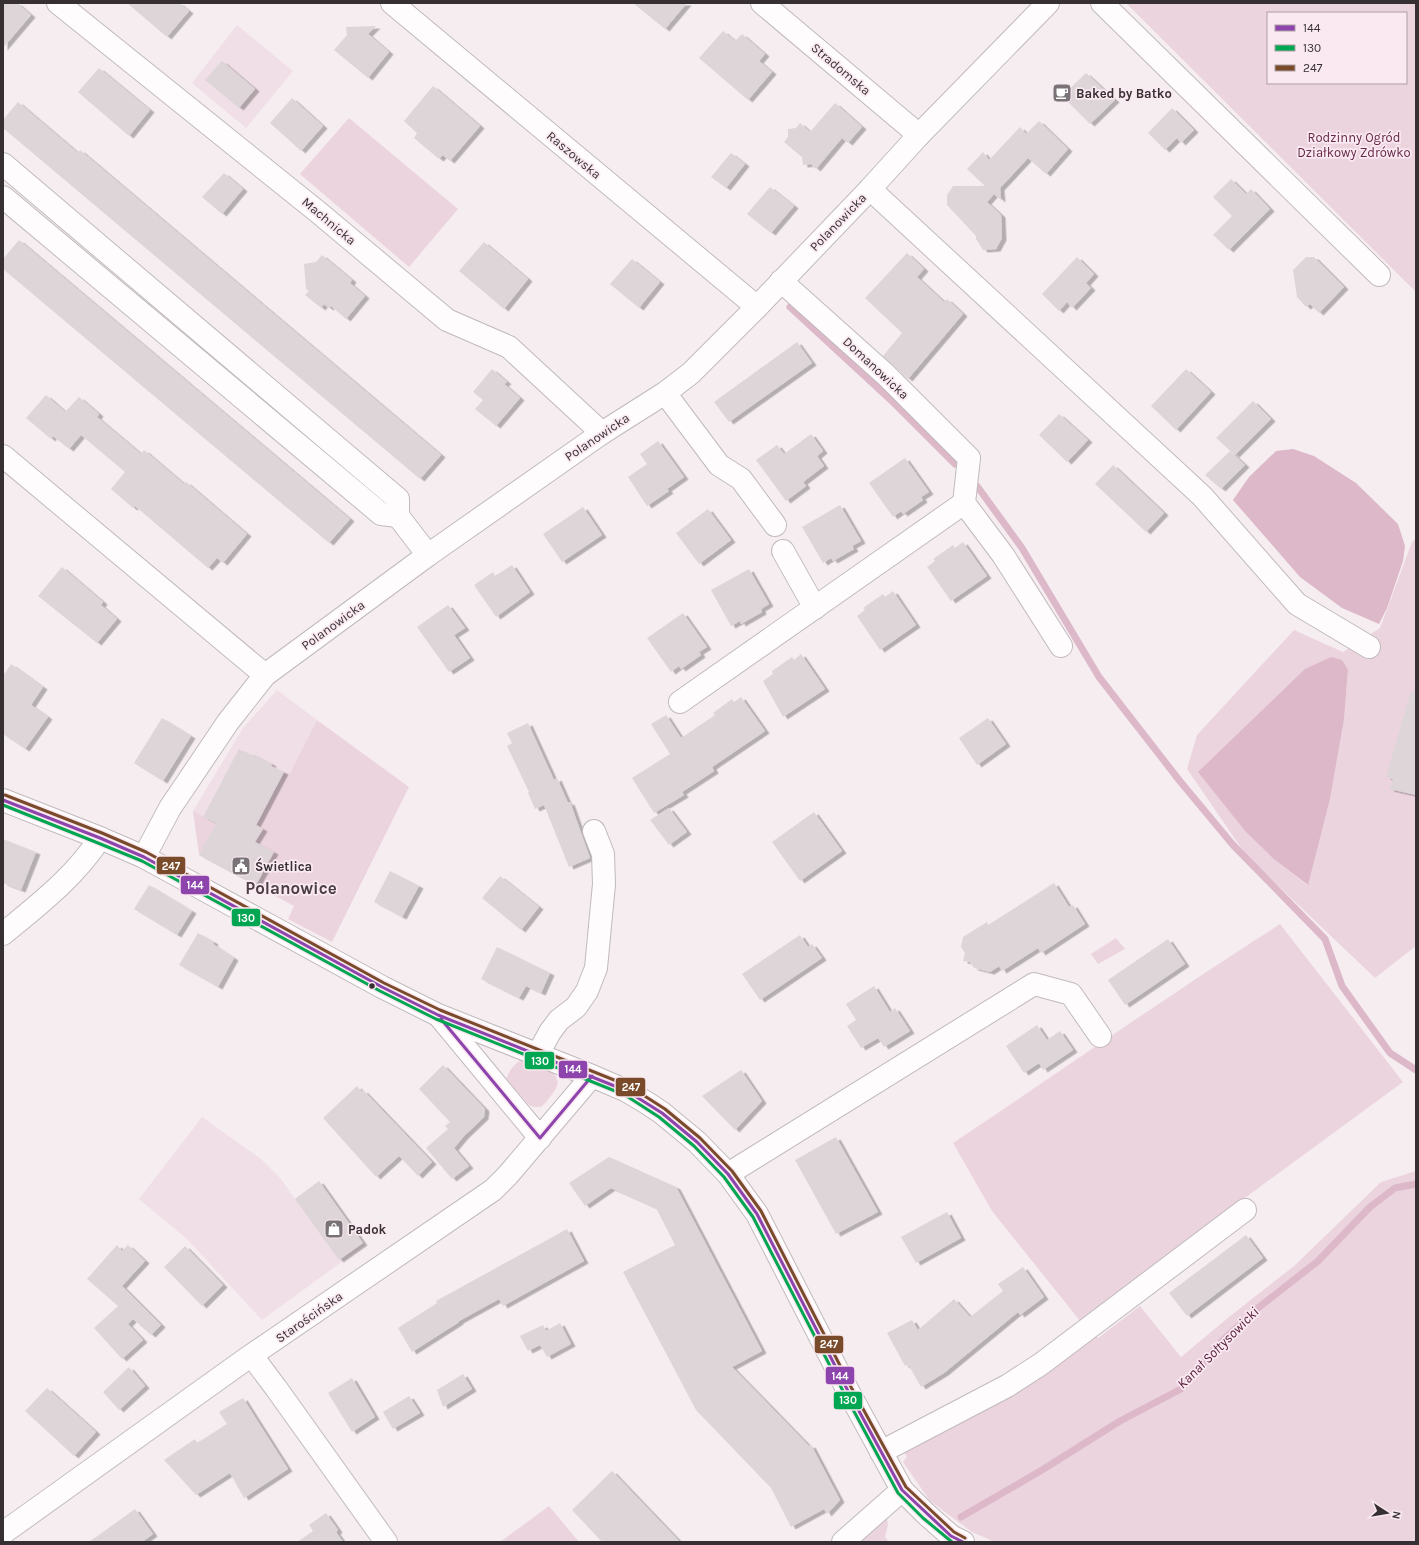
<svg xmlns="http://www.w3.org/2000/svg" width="1419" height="1545" viewBox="0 0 1419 1545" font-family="Karla,sans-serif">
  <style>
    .built { fill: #f0dfe6 }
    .green { fill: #ecd4de; fill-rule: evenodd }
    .water { fill: #ddb8c8 }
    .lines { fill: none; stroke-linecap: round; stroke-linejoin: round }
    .stream { stroke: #ddb8c8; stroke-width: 7 }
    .building { fill: #ddd5d8; filter: url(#shadow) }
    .minor-casing { stroke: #c1babd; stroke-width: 24 }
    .minor { stroke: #fefcfd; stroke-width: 22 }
    .bus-1-casing { stroke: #fae9f0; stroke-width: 6 }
    .bus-2-casing { stroke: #fae9f0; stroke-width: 6 }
    .bus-3-casing { stroke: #fae9f0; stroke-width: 6 }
    .bus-1 { stroke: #8e44ad; stroke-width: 3 }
    .bus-2 { stroke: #00a651; stroke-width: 3 }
    .bus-3 { stroke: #7a4b2a; stroke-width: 3 }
    .bus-dot { fill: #363033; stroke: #fae9f0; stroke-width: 1.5 }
    .labels { text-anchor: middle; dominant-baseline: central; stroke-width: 3.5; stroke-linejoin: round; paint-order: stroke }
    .street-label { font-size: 13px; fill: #363033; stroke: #fae9f0 }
    .poi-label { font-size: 13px; font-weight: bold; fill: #363033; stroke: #fae9f0; text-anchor: start }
    .park-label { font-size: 13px; fill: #662949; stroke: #fae9f0 }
    .water-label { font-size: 14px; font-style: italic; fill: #541939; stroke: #fae9f0 }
    .district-label { font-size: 17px; font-weight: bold; fill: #4a3d43; stroke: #fae9f0 }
    .line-badge { stroke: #fae9f0; stroke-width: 1.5 }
    .badge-label { font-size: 11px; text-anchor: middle; font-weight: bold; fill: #fff }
  </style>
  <defs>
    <filter id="shadow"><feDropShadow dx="4.5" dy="2.5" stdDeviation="0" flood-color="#0004"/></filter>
  </defs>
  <rect width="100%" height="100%" fill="#f6edf1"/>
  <g class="built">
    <path d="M237,25L293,71L246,128L192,83Z"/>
    <path d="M277,690L317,720L289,776L284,773L249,839L193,811L243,728Z"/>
    <path d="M202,1117L261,1159L281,1179L295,1199L319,1181L365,1245L262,1320L187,1239L139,1199Z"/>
  </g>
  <g class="green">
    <path d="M1126,3H1416V292ZM1268,13H1406V83H1268Z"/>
    <path d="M349,118L458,209L409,267L300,174Z"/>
    <path d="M1416,538V946L1375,978L1246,855L1187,769L1197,735L1294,630L1343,652L1380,628L1412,542ZM1348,670L1344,720L1330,799L1307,885L1275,860Z"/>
    <path d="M317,720L409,787L332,942L288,919L294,906L199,855L193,811L249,839L284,772L289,775Z"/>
    <path d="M1280,924L1403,1082L1246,1197L1081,1322L992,1211L953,1143C1062,1070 1169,995 1280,924Z"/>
    <path d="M1116,938L1125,949L1098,964L1091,954Z"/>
    <path d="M523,1059C536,1065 570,1072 553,1093C549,1098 546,1103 541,1107H534L529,1105L507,1080C506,1073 516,1062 523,1059Z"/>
    <path d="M1416,1171V1542H995L972,1532L930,1501L903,1462L907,1457L902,1449L1092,1332L1098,1338L1140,1306L1181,1357L1229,1317L1294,1266L1381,1182Z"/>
    <path d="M549,1506L579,1542H500Z"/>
    <path d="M886,1513L888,1525L885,1537L889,1542H857Z"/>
  </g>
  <g class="water">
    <path d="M1293,449L1314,456L1356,483L1398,524L1405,546L1403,561L1387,608L1379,624L1342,608L1300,577L1233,500L1249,477L1276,451Z"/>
    <path d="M1331,657L1342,660L1348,670L1344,720L1330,799L1308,885L1275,860L1246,832L1198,772L1305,669Z"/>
  </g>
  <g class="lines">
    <g class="stream">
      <path d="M790,307L894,403L955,464"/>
      <path d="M977,486L1022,548L1099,677L1179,780L1233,845L1325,939L1342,986L1390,1053L1416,1070"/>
      <path d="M961,1517L1042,1470L1120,1421L1181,1389L1222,1341L1258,1308L1318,1261L1370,1207L1395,1188L1416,1184"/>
    </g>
  </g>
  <g class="building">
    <path d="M3,3H17L31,15L3,48Z"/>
    <path d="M127,3H179L189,11L167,37Z"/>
    <path d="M633,3H687L665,29Z"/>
    <path d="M376,26L368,34L389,52L368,78L334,50L347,35L346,27Z"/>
    <path d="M723,31L735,41L742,34L765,54L759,61L772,72L748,100L699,58Z"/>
    <path d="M222,61L255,89L239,108L205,80Z"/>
    <path d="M99,68L150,110L129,136L78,92Z"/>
    <path d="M1086,73L1115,100L1090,124L1062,96Z"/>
    <path d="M433,86L480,126L450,161L443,155L439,159L414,138L417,133L404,121Z"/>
    <path d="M292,98L323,126L301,151L270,123Z"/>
    <path d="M18,102L78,153L80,150L441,455L420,479L3,128V120Z"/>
    <path d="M835,103L862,127L848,143L842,138L816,169L811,164L803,165L802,157L784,142L788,137V129L796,128L800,123L810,132Z"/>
    <path d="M1172,108L1194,130L1181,143L1177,138L1165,150L1148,133Z"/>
    <path d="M1039,121L1068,149L1046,174L1028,158L1000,188L1001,200L994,194L987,202L1001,215L1002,238L996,249L983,250L976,239V236L947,205V195L953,186H985L967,169L983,152L989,160L1020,127L1026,134Z"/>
    <path d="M731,153L745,164L726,188L711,177Z"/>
    <path d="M224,173L243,189L222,214L202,197Z"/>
    <path d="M1231,179L1246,194L1251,189L1270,209L1229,250L1213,235L1232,216L1213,197Z"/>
    <path d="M770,187L794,206L771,233L747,214Z"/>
    <path d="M19,240L350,519L329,543L3,269V259Z"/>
    <path d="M484,242L528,279L504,309L459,271Z"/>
    <path d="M907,253L924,269L917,277L944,302L947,299L963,314L908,379L883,356L902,333L865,298Z"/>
    <path d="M322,255L352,280L350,283L365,296L346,319L331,306L329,308L324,304L321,308L305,295L309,291L306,289L304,264L316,262Z"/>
    <path d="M1077,257L1094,274L1086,283L1091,288L1072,308L1067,302L1059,311L1042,294Z"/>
    <path d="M1306,257H1314L1344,287L1319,313L1310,304L1306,307L1297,297L1293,270Z"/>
    <path d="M632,259L660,282L639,308L610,284Z"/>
    <path d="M797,342L812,363L729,422L714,402Z"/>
    <path d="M492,369L507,382L504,384L520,398L496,426L475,409L483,400L473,392Z"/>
    <path d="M1186,369L1211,392L1176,430L1151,406Z"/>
    <path d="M46,395L65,412L79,397L99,414L97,417L141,454L144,450L184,484L186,482L247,534L223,563L217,558L208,568L135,506L133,508L111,489L125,472L81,435L69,449L53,436L51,439L26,418Z"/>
    <path d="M1253,401L1271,419L1235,455L1216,438Z"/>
    <path d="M1059,414L1088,440L1067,462L1039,435Z"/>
    <path d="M811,434L823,451L817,456L824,466L803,482L806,486L786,501L756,460L777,445L784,454Z"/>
    <path d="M658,441L684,477L667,489L669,491L647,506L628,477L647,464L640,454Z"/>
    <path d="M1230,451L1245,465L1221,489L1205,475Z"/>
    <path d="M905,458L929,492L921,497L923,500L903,514L901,511L893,517L869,483Z"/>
    <path d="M1113,465L1164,513L1146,532L1095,484Z"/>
    <path d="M840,505L861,541L852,546L854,549L833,561L831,558L823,563L802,527Z"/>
    <path d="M583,507L602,535L562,562L543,534Z"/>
    <path d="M708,509L731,540L699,564L676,533Z"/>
    <path d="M963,542L987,576L951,601L927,567L935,561L933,559L953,545L955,548Z"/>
    <path d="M512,565L530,592L496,617L474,585L493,572L495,576Z"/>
    <path d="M62,567L103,602L101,605L117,619L97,643L38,596Z"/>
    <path d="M749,569L769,604L761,609L762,612L741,624L740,621L731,626L711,590Z"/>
    <path d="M893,591L916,625L880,650L857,616L865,610L863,608L883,594L885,597Z"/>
    <path d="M448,605L465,628L454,635L470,658L449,672L417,627Z"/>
    <path d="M683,613L707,647L699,652L701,655L681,669L679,666L671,672L647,638Z"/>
    <path d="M801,654L825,689L783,717L763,681L773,674L772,671L792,657L794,660Z"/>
    <path d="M11,664L43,687L31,705L48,717L25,749L3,734V676Z"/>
    <path d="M1411,691L1416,692V795L1389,789L1393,779L1386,777Z"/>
    <path d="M741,697L765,731L712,767L714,771L682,792L684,795L654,813L632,778L670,754L651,724L666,715L681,738L715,715L713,713L732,699L734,702Z"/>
    <path d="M162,718L191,736L163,781L134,763Z"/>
    <path d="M988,718L1006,744L977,765L959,738Z"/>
    <path d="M528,723L554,780L557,778L568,803L570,802L590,858L569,867L544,805L535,809L528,793L529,792L507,746L512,743L507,733Z"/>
    <path d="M239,749L252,756L253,754L272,764L271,766L284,772L256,825L263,829L255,842L274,852L256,885L199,855L216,823L203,817Z"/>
    <path d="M669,808L687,832L669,845L650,820Z"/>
    <path d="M814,812L842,851L800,881L772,842Z"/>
    <path d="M3,839L36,852L21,890L3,883Z"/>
    <path d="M390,871L419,886L402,917L374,902Z"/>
    <path d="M500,876L539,907L521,930L482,898Z"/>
    <path d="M1054,883L1069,907L1073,905L1085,924L1041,953L1038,948L1002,971L999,966L990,972L974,968L970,962L963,961L965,953L961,947L963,937L987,922L988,925Z"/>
    <path d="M149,885L192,911L177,935L134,909Z"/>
    <path d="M198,933L214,942L213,944L234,958L218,987L179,965Z"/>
    <path d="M800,935L808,947L812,944L822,958L760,1000L742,974Z"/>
    <path d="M1168,939L1185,964L1125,1005L1108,980Z"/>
    <path d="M497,947L550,973L541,993L526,986L519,998L481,979Z"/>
    <path d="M874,986L890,1012L895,1008L910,1031L884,1047L878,1038L861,1048L847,1026L856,1020L846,1004Z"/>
    <path d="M1037,1025L1047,1040L1060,1031L1073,1050L1043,1070L1039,1063L1024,1073L1006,1046Z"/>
    <path d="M443,1065L485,1109L484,1117L464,1136L454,1148L469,1166L452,1179L426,1148L448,1129L445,1126L450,1122L419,1089Z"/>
    <path d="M741,1070L762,1101L735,1130L702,1096Z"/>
    <path d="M357,1086L362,1092L363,1090L432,1162L418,1176L399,1156L376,1177L323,1118Z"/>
    <path d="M836,1137L878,1212L836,1234L795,1160Z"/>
    <path d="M609,1157L676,1187L762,1351L732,1367L809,1446L811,1445L840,1500L827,1514L824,1509L791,1527L771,1488L696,1410L623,1272L675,1245L656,1208L611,1188L585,1206L569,1183Z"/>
    <path d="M319,1181L363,1243L339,1260L295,1199Z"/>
    <path d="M947,1212L961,1238L916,1263L901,1237Z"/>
    <path d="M567,1229L584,1261L503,1306L499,1299L459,1321V1322L412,1352L398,1328L437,1303L436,1301Z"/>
    <path d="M1246,1235L1263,1258L1187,1316L1169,1293Z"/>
    <path d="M117,1245L122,1251L128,1245L145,1261L122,1286L161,1325L151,1335L133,1319L128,1324L143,1340L122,1359L94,1328L118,1306L87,1279Z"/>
    <path d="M185,1246L223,1285L202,1306L164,1267Z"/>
    <path d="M1023,1267L1044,1297L1020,1315L1018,1312L944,1373L921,1387L908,1364L905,1366L887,1333L912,1320L918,1330L954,1299L970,1317L1003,1291L998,1284Z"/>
    <path d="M560,1323L571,1344L547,1357L540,1345L528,1351L520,1336L543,1325L546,1331Z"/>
    <path d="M129,1367L145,1386L119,1410L103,1392Z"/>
    <path d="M463,1374L472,1389L443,1407L437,1390Z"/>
    <path d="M352,1378L375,1417L352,1432L328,1393Z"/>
    <path d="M47,1388L96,1432L74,1456L25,1411Z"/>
    <path d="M409,1396L420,1413L393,1429L383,1412Z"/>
    <path d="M243,1398L288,1469L244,1498L230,1473L196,1495L164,1460L195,1439L197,1443L227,1424L219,1412Z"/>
    <path d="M612,1471L680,1542H602L572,1510Z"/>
    <path d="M135,1509L153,1534L142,1542H89Z"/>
    <path d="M326,1513L338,1530L336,1532L343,1542H297L313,1531L309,1525Z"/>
  </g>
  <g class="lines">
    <defs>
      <g id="minor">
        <path d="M58,3L318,212L447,320L509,347L602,433"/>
        <path d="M392,3L757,307"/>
        <path d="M762,3L919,135"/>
        <path d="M1102,3L1379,275"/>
        <path d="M3,164L398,499V516L428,555"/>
        <path d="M870,189L1202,496L1297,604L1369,647"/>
        <path d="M3,197L381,514L398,516"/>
        <path d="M781,281L886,375L969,458L964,503L1003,555L1061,646"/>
        <path d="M665,393L719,465L741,479L775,525"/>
        <path d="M3,456L265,675"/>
        <path d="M783,551L815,608"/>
        <path d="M680,702L964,503"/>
        <path d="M3,800L100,838L144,857L382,987L438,1015L592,1076L627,1091L647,1103L662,1113L697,1142L728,1174L757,1214L847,1389L902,1490L926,1514L951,1536L963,1542"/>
        <path d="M144,857L170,808L228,722L265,675L428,555L602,433L665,393L691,373L757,307L870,189L919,135L1048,3"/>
        <path d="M3,934C38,905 75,877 100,838"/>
        <path d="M440,1017L540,1138"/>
        <path d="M538,1054L550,1032L559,1020L576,1007L587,991L596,968L604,884L603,854L594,831"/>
        <path d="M728,1174L1034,984L1071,994L1100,1036"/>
        <path d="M252,1356L276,1388L386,1542"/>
        <path d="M881,1452L1007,1386L1041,1364L1245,1210"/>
        <path d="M3,1533L246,1359L493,1190L508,1175L592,1076"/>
        <path d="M843,1542L902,1490"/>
      </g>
    </defs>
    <use href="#minor" class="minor-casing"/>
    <use href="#minor" class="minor"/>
    <defs>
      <g id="bus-1">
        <path d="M3,800L100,838L144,857L382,987L438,1015L627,1091L662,1113L697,1142L728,1174L757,1214L847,1389L902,1490L951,1536L963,1542"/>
        <path d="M441,1019L540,1138L592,1076"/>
      </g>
      <path id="bus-2" d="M3,805L98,843L142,861L380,991L436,1019L625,1095L659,1117L694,1146L724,1177L753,1217L843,1391L898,1493L923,1518L952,1542"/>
      <path id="bus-3" d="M5,795L102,833L146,852L384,983L440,1010L629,1086L665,1109L700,1138L732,1171L761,1211L851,1387L906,1487L954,1532L965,1538"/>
    </defs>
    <use href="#bus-1" class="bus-1-casing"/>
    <use href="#bus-2" class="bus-2-casing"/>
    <use href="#bus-3" class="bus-3-casing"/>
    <use href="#bus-1" class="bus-1"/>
    <use href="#bus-2" class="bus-2"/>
    <use href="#bus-3" class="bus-3"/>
  </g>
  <defs>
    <symbol id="cafe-square" viewBox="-11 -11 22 22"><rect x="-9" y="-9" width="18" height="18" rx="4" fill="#797276" stroke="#fae9f0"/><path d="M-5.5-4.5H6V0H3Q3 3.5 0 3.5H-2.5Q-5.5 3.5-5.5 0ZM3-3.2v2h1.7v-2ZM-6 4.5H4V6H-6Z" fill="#fff"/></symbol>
    <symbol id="civic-square" viewBox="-11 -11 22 22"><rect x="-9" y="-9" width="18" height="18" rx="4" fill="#797276" stroke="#fae9f0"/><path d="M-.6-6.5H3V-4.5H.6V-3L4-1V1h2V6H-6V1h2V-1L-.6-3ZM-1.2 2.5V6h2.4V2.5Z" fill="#fff"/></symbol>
    <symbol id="shop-square" viewBox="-11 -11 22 22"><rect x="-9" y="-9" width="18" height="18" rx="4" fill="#797276" stroke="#fae9f0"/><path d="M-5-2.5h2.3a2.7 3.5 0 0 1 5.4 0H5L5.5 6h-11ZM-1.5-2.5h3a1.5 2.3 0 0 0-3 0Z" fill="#fff"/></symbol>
  </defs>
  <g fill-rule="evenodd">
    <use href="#cafe-square" x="1051" y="82" width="22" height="22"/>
    <use href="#civic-square" x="230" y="855" width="22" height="22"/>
    <use href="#shop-square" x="323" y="1218" width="22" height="22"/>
  </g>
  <circle class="bus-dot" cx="372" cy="986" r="3.5"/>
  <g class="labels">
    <g class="street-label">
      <text transform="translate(841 69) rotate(40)">Stradomska</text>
      <text transform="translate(574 155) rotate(40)">Raszowska</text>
      <text transform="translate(329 221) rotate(40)">Machnicka</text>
      <text transform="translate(838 222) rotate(-46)">Polanowicka</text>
      <text transform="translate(876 368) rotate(43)">Domanowicka</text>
      <text transform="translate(597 437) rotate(-34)">Polanowicka</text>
      <text transform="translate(333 625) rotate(-36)">Polanowicka</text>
      <text transform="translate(309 1317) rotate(-35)">Starościńska</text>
    </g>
    <g class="poi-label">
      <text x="1076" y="93">Baked by Batko</text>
      <text x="255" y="866">Świetlica</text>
      <text x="348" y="1229">Padok</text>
    </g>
    <g class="park-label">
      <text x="1354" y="137">Rodzinny Ogród<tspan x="1354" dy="15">Działkowy Zdrówko</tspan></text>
    </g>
    <g class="water-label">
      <text transform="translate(1218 1348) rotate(-45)">Kanał Sołtysowicki</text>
    </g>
    <g class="district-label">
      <text x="291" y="888">Polanowice</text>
    </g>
  </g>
  <g class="line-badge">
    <rect x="156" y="856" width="30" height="19" rx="4" fill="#7a4b2a"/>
    <rect x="180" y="875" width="30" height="20" rx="4" fill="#8e44ad"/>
    <rect x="231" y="908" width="30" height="19" rx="4" fill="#00a651"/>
    <rect x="524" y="1051" width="31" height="19" rx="4" fill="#00a651"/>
    <rect x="558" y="1060" width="30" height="19" rx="4" fill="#8e44ad"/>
    <rect x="615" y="1077" width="31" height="20" rx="4" fill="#7a4b2a"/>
    <rect x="814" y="1335" width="30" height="19" rx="4" fill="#7a4b2a"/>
    <rect x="825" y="1366" width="30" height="19" rx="4" fill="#8e44ad"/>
    <rect x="833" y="1391" width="30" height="19" rx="4" fill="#00a651"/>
  </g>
  <g class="badge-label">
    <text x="171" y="870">247</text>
    <text x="195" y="889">144</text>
    <text x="246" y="922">130</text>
    <text x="540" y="1065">130</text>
    <text x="573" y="1073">144</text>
    <text x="631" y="1091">247</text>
    <text x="829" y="1348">247</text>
    <text x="840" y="1380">144</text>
    <text x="848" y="1404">130</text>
  </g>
  <rect width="1419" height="1545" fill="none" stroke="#363033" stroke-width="8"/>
  <rect x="1267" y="12" width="140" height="72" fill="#fae9f0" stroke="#ac9fa4"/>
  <rect x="1275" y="25" width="20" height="6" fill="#8e44ad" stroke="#ac9fa4"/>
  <text x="1303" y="32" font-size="12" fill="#363033">144</text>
  <rect x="1275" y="45" width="20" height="6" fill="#00a651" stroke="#ac9fa4"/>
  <text x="1303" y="52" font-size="12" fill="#363033">130</text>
  <rect x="1275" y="65" width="20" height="6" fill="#7a4b2a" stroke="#ac9fa4"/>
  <text x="1303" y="72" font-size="12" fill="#363033">247</text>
  <g transform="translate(1387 1513) rotate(102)" stroke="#fae9f0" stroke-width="3" paint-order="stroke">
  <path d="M0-3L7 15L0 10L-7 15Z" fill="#363033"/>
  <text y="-6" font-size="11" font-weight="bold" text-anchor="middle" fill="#363033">N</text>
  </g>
</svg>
